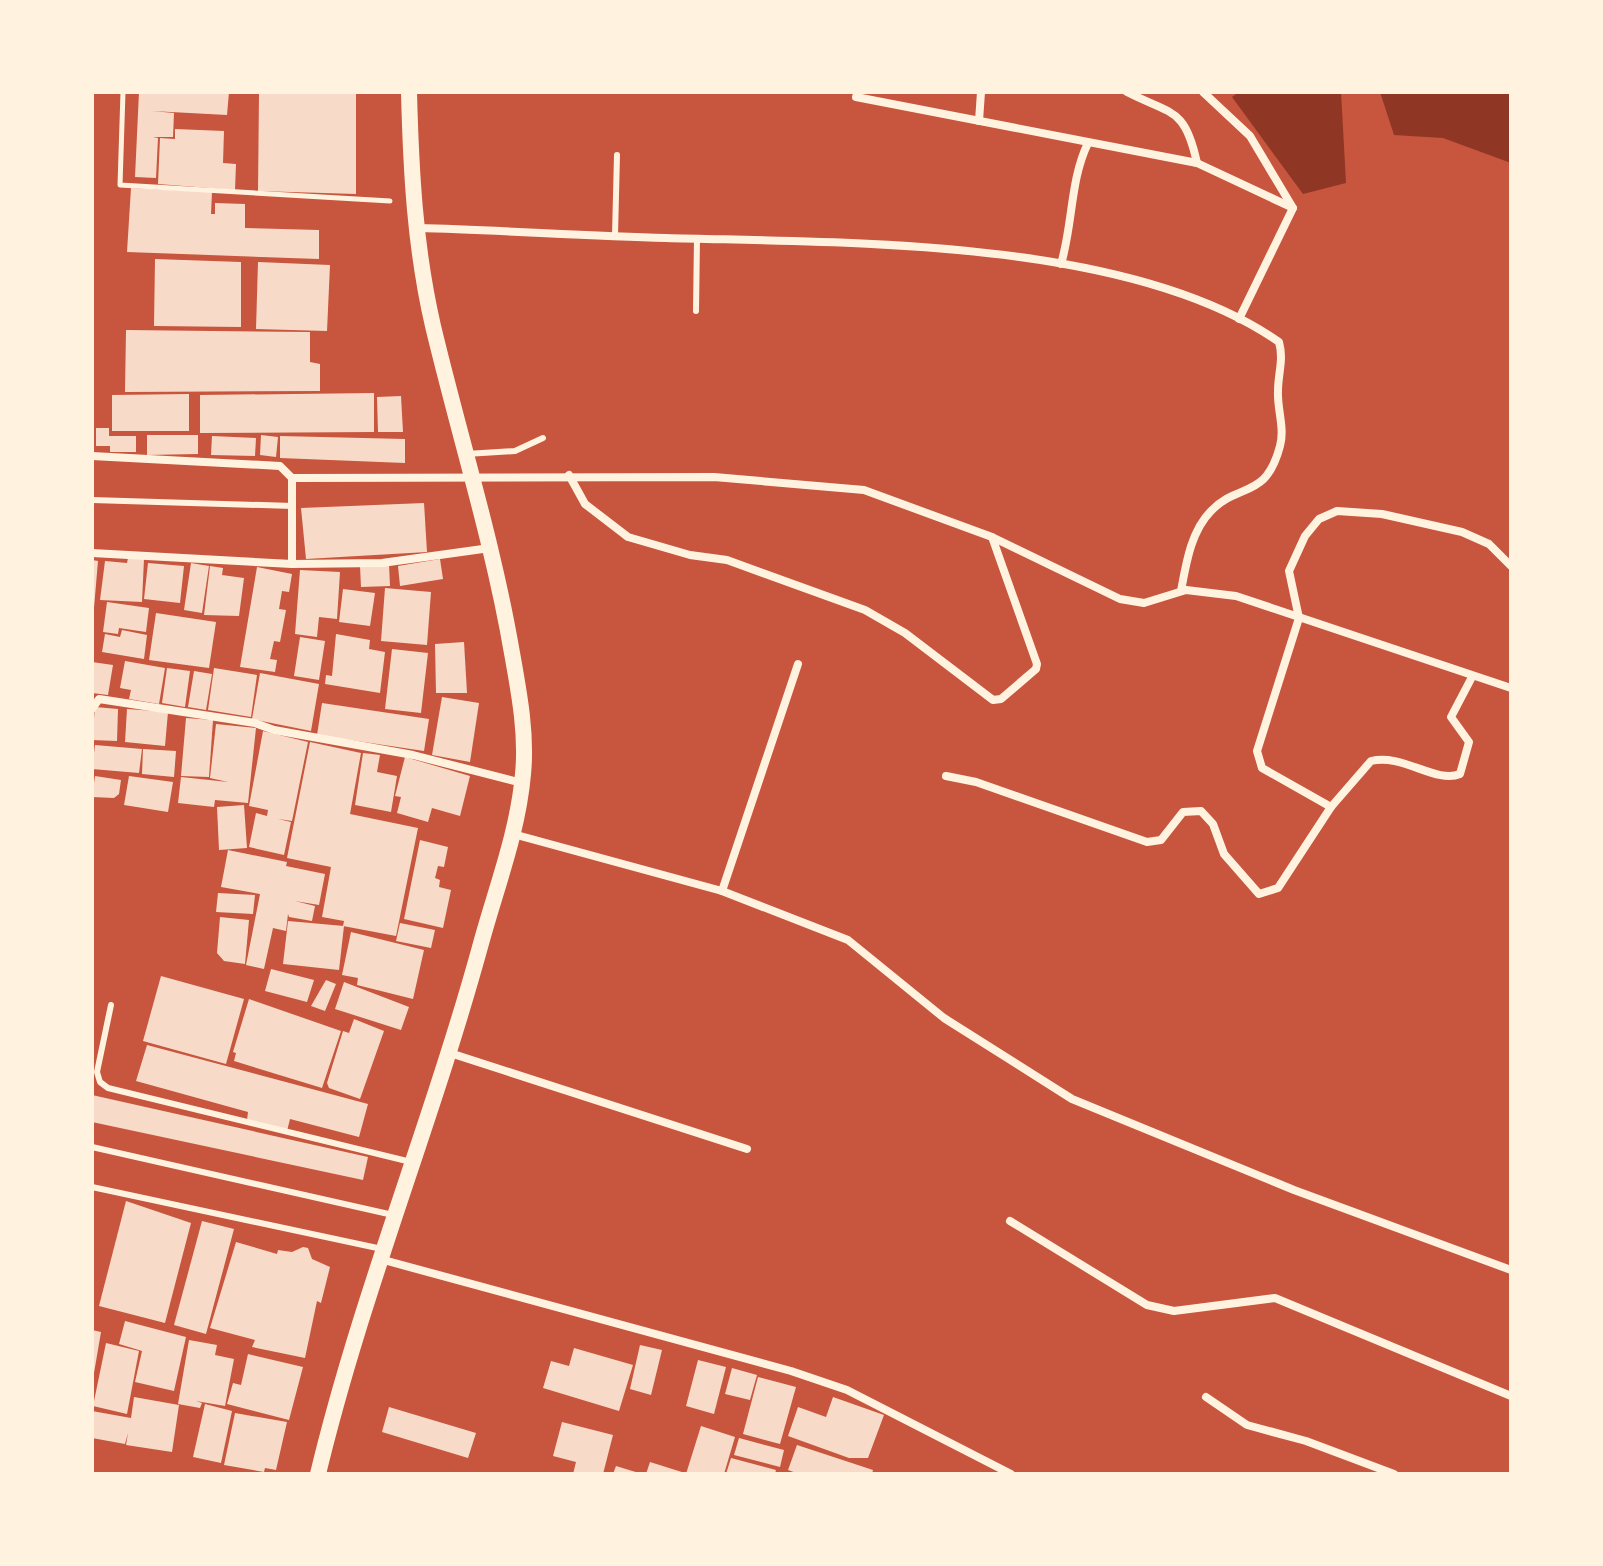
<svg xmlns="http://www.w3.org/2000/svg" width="1603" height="1566" viewBox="0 0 1603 1566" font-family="'Fira Sans',sans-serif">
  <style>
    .water { fill: #8f3625 }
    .building { fill: #f7dbc8 }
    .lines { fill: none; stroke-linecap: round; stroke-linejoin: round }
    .path { stroke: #fff3e0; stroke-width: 5 }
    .service { stroke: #fff3e0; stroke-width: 6 }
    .minor { stroke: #fff3e0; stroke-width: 8 }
    .secondary { stroke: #fff3e0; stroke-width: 16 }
  </style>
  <rect width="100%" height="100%" fill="#c8553d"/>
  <g class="water">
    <path d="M1239,92H1341L1346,183L1303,194L1232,97Z"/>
    <path d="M1380,92H1511V163L1443,138L1394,135Z"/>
  </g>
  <g class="building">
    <path d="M139,92H229L227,115L152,111L174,113L173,137H153L158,138L156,178L135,177Z"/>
    <path d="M356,92V194L258,191L259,93Z"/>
    <path d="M175,129L224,131L223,163L236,164L235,190L158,184L160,138L175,139Z"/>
    <path d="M131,188L212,192L211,214H215V203L245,204V228L319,230V259L127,252Z"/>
    <path d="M155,259L241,262V327L154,326Z"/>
    <path d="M258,262L330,265L327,331L256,329Z"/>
    <path d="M126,330L310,332V362L320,364V391L125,392Z"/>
    <path d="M374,393V432L200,433V395Z"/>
    <path d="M189,394V431H112V395Z"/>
    <path d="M401,396L403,432H378L377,397Z"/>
    <path d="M96,428H109V436H136V452H110V446H96Z"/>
    <path d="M147,435H198V454L147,455Z"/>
    <path d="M261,435L278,437L276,457L260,455Z"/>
    <path d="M212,436L256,438L255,456L211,455Z"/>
    <path d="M280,436L405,439V463L280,458Z"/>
    <path d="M424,503L427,552L306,559L301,508Z"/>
    <path d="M128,558L144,559L142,602L100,600L105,561L127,563Z"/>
    <path d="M440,559L443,579L400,586L398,566Z"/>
    <path d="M92,560L98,561L94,608H92Z"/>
    <path d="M148,563L184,566L180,603L144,599Z"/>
    <path d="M191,563L209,566L202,613L184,610Z"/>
    <path d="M389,564L390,586L361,587L360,566Z"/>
    <path d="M210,566L223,568L222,575L244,578L239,616L204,615Z"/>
    <path d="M257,567L292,574L289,592L282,591L279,609L286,610L280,642L274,641L270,659L277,660L275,672L240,667Z"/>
    <path d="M300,570L340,572L337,619L319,617L317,637L295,634Z"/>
    <path d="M385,588L431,592L427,645L381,641Z"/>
    <path d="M343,589L375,593L370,626L339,622Z"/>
    <path d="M107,602L149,608L146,632L119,628L118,634L103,632Z"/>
    <path d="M156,613L216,622L209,668L149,660Z"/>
    <path d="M122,630L147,635L144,659L102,652L105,634L120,637Z"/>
    <path d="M336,634L370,640L369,649L385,652L380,693L325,684L326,675L332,676Z"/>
    <path d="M300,637L325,641L319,680L294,676Z"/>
    <path d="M464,642L467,693H436L435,644Z"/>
    <path d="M392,649L428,653L421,713L385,709Z"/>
    <path d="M125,661L165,668L159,704L129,699L131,690L120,688Z"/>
    <path d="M92,662L113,665L108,695L92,693Z"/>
    <path d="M167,668L190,671L185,707L162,703Z"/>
    <path d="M214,668L257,675L251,717L208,710Z"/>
    <path d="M194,671L212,674L206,710L188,707Z"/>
    <path d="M260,673L319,684L311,731L252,719Z"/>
    <path d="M442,697L479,703L470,762L432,755Z"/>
    <path d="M322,703L429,719L424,751L317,735Z"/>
    <path d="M95,707L118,709L117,741L92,740Z"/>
    <path d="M127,709L168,712L165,746L125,742Z"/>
    <path d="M186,718L213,720L209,777L181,776Z"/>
    <path d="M216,724L256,728L248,803L215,800L214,807L178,803L181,777L228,782L210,778Z"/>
    <path d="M263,731L308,742L292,821L278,819L291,822L284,855L249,847L256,813L267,816L268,810L249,806Z"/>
    <path d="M310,742L361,753L350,814L418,828L396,936L343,926L344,921L322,917L331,867L287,858Z"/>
    <path d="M95,745L142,749L139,773L92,769Z"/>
    <path d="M143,749L176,751L174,777L142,774Z"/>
    <path d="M363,753L380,755L377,772L397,776L391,812L355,805Z"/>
    <path d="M405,757L470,776L460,816L432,808L428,822L397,813L401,797L395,796Z"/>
    <path d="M95,776L121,780L119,794L114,798L92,797Z"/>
    <path d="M129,776L173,782L168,812L124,805Z"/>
    <path d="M244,805L247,848L219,850L217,807Z"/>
    <path d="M420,840L448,847L444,867L438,866L435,878L440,880L439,887L451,890L443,928L404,919Z"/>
    <path d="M228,850L287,862L286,866L325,874L319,905L295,901L315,906L312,921L289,917L288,914L286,931L273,928L264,969L246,965L260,894L221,887Z"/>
    <path d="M218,893L255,895L253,914L216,912Z"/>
    <path d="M220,917L249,920L245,964L224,961L217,953Z"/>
    <path d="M288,921L344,926L339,970L283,964Z"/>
    <path d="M400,923L435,930L431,948L396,941Z"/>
    <path d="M351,932L424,950L413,999L357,985L358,978L342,975Z"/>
    <path d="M271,969L314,980L307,1002L265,991Z"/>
    <path d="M161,976L244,999L226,1064L143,1041Z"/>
    <path d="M326,980L336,984L325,1011L311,1006Z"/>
    <path d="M344,982L409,1007L401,1030L335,1009Z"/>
    <path d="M249,999L341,1031L322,1088L234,1061L236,1053L233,1052Z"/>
    <path d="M354,1019L384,1031L360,1099L329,1088L327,1083L343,1031L349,1033Z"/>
    <path d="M147,1045L368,1104L359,1137L290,1119L287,1131L247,1120L248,1112L136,1081Z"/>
    <path d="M92,1095L368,1157L363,1180L92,1122Z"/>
    <path d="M126,1201L191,1223L165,1323L99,1306Z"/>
    <path d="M202,1221L234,1229L206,1334L174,1325Z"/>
    <path d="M236,1242L277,1254L278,1250L292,1252L303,1247L308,1248L312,1259L330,1267L321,1303L317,1301L305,1358L252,1347L255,1340L210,1328Z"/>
    <path d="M125,1321L186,1337L174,1391L135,1382L142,1351L119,1344Z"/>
    <path d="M92,1330L101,1332L94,1373H92Z"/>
    <path d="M189,1340L217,1345L215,1355L234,1359L225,1406L196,1401L202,1403L200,1408L178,1404Z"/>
    <path d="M106,1343L139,1351L127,1414L93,1406Z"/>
    <path d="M640,1345L662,1350L651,1395L630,1389Z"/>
    <path d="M574,1348L633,1365L619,1411L543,1388L551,1361L569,1366Z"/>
    <path d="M248,1354L303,1367L289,1420L227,1404L233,1383L241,1385Z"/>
    <path d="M698,1360L726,1367L714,1414L686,1406Z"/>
    <path d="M732,1368L757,1375L750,1400L725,1394Z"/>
    <path d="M758,1377L796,1387L780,1444L743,1434Z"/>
    <path d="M134,1397L179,1405L172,1452L126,1445L128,1433L125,1444L92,1438V1411L131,1418Z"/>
    <path d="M833,1397L884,1415L868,1458H849L788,1436L798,1407L826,1417Z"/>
    <path d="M205,1404L232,1411L221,1463L193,1457Z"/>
    <path d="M389,1407L476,1433L468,1458L382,1432Z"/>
    <path d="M235,1413L287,1422L276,1470L265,1468L264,1472L224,1465Z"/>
    <path d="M562,1422L613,1435L603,1474H573L576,1462L553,1456Z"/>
    <path d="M701,1426L735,1437L724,1474H686Z"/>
    <path d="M739,1438L784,1450L780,1467L734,1455Z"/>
    <path d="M797,1445L873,1470L872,1474H799L788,1470Z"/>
    <path d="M731,1458L776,1470L775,1474H726Z"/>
    <path d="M650,1462L685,1473V1474H646Z"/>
    <path d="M616,1466L639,1473V1474H613Z"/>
  </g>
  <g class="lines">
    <path class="path" d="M123,92L120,185L390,201"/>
    <g class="service">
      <path d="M615,235L617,155"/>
      <path d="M696,311L697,238"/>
      <path d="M466,454L515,451L543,438"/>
      <path d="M92,500L293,506"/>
      <path d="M111,1005L97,1072L100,1082L108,1088L411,1162"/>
      <path d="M92,1147L393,1215"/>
      <path d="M92,1187L382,1249"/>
    </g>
    <g class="minor">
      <path d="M1127,92C1172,115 1185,107 1197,163"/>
      <path d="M1203,92L1250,136L1293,208L1239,319"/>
      <path d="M856,97L1197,163L1293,208"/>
      <path d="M979,121L981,92"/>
      <path d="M418,228C500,230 583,236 666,238C844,243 1129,237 1279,342C1284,360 1278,373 1278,391C1277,409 1285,428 1280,446C1266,500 1239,482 1211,511C1191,531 1186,564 1181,591"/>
      <path d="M1061,264C1073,224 1070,180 1088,143"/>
      <path d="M92,456L280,466L292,478"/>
      <path d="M569,475L585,504L628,537L690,555L727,560L865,610L905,633L993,700L1001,699L1036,669L1037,664L992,537"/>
      <path d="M292,478L714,477L864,490L992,537L1120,599L1144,603L1186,590L1236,596L1511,688"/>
      <path d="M292,478V564"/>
      <path d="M92,553L292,564L382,563L490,548"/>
      <path d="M92,709L99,699L255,723L274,730L413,755L522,783"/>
      <path d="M946,776L976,782L1147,842L1161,840L1183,812L1201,811L1213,824L1224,854L1259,894L1278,888L1331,807L1262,768L1257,751L1299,618L1289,571L1305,536L1319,519L1337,511L1382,514L1462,532L1489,544L1511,566"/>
      <path d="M1331,807L1371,761C1402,753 1436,784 1460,774L1469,742L1451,717L1472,677"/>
      <path d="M513,834L722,891L848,940L944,1018L1072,1099L1294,1190L1511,1270"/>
      <path d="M722,891L798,664"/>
      <path d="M450,1053L747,1149"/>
      <path d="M1010,1221L1147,1305L1174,1311L1275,1298L1511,1396"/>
      <path d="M380,1259L791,1371L847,1390L1011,1474"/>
      <path d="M1206,1397L1247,1425L1306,1441L1394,1474"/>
    </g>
    <path class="secondary" d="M318,1474C361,1295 431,1125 480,947C495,891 518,833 523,774C527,734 519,692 512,653C493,542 459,435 433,326C415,248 411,172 409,92"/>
  </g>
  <rect width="1603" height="1566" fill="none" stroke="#fff3e0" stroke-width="188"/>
</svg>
